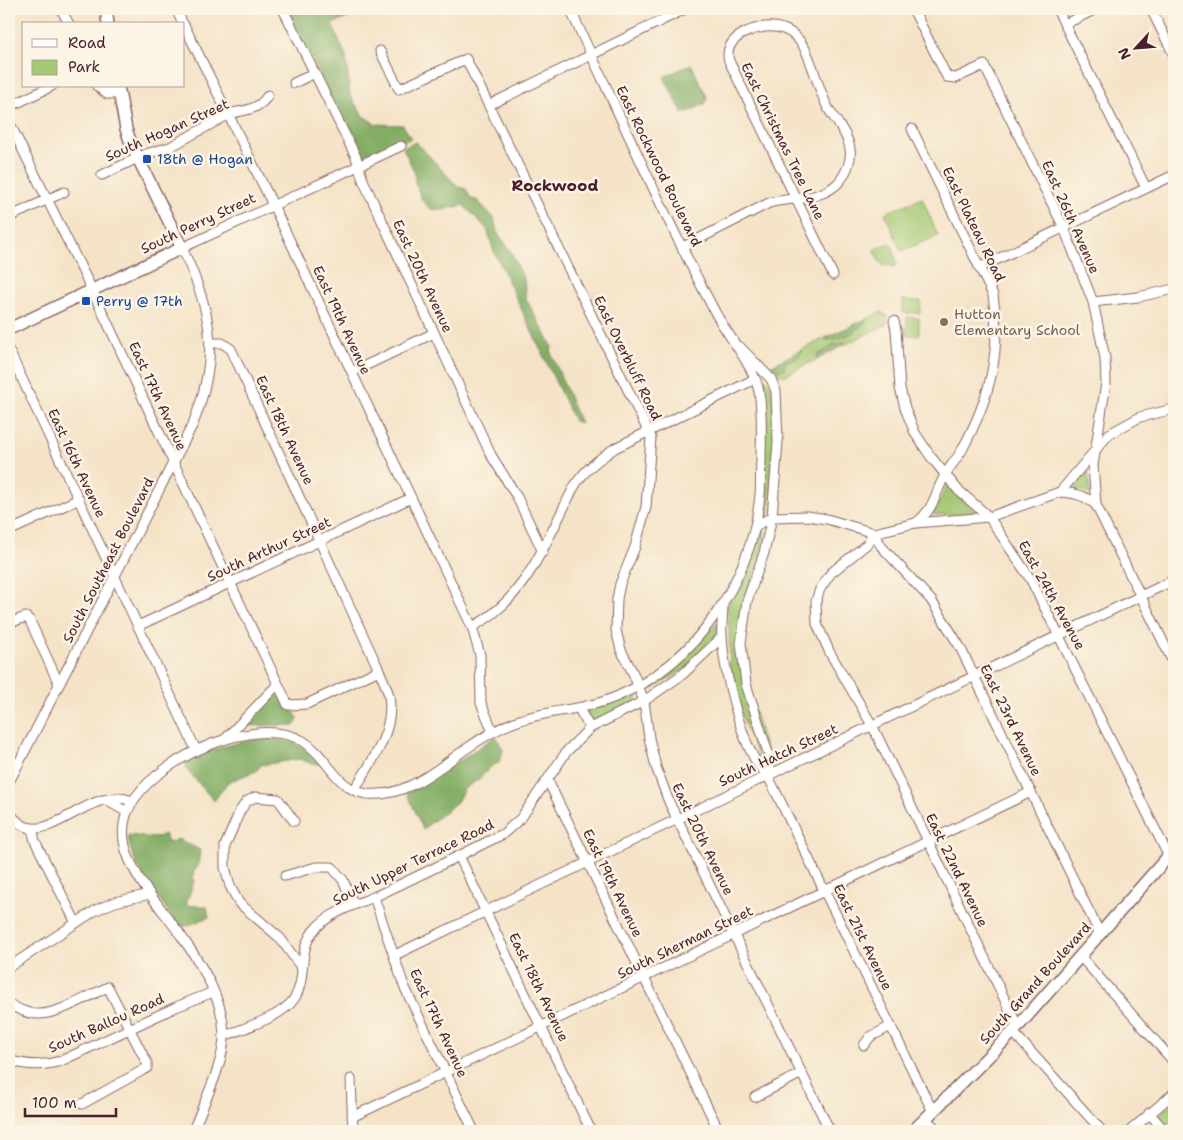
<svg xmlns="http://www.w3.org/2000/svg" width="1183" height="1140" viewBox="0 0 1183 1140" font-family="'Shantell Sans',sans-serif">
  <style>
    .green { fill: #a4c973; stroke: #77744f }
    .forest { fill: #83ad65; stroke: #666648 }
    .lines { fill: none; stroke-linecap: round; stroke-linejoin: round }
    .minor-casing { stroke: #866462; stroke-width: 11 }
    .major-casing { stroke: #866462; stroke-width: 14 }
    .minor { stroke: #fff; stroke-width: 9 }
    .major { stroke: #fff; stroke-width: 11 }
    .transit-dot { fill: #1a4fb4; stroke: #fcf5e5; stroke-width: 2 }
    .education-dot { fill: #8d6e63; stroke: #fcf5e5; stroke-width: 2 }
    .labels { text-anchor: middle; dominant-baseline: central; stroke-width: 5; stroke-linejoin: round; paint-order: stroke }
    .street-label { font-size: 14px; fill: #4a1f2b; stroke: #fcf5e5 }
    .transit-label { font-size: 14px; fill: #164399; stroke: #fcf5e5; text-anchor: start }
    .education-label { font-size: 14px; fill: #785e54; stroke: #fcf5e5; text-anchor: start }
    .quarter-label { font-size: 16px; font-weight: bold; fill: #4a1f2b; stroke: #fcf5e5 }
  </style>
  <rect width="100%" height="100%" fill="#fcf5e5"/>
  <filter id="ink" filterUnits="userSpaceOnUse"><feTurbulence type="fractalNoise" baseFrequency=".02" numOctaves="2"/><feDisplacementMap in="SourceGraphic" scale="10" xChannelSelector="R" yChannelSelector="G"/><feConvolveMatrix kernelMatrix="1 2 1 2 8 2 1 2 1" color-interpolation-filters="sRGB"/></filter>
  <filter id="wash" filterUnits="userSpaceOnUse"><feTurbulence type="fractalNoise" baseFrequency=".0096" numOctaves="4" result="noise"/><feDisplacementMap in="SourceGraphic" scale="20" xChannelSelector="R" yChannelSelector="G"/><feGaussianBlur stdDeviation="1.12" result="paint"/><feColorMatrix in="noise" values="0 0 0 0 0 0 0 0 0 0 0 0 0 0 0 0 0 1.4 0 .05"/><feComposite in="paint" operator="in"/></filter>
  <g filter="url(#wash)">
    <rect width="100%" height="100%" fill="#f4e3c7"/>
    <g class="green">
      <path d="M922,198L938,236L901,251L885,213Z"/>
      <path d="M889,243L893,247L897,265L894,267L887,264L884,266L879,261L874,250Z"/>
      <path d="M903,300L921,301L920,313H903Z"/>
      <path d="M881,312L888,316L886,325L846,344L844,342L832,345L829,350L818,355L816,360L783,376L774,369L768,371L765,368L772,365L774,368L789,360H795L803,349L825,338L828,340L847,336L866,319Z"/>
      <path d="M907,317L919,318V335H906Z"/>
      <path d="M758,371L771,385L775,438L769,514L762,518L760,517L766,422L764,388Z"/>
      <path d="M1088,471L1090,494L1074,488Z"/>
      <path d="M947,485L977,513L933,515Z"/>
      <path d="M764,529C768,549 742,595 740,621C736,659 759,723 769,762L764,768C747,735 735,700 730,664C729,653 730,611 727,607L744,573L756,538Z"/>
      <path d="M716,624H719L715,639L682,671L645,693L644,688L678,664Z"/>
      <path d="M633,695L636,696L638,700L592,724L587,712Z"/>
      <path d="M1174,1102V1122L1165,1124L1161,1119L1162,1112Z"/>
    </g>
    <g class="forest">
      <path d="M287,9H370L332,24L346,56L350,95L363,116L376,124L403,125L411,138L369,158L364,159L361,156Z"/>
      <path d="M691,64L707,97L705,104L683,114L664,77Z"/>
      <path d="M416,142L458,187L466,189L471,199L477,200L494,218L497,232L510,250L524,279L526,299L552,346L551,353L580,423L574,421L493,249L487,229L463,205L442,210L430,209L422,200L415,182V173L403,148Z"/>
      <path d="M866,319C862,330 836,344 825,338Z"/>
      <path d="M844,342L846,344L816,360C817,351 827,353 831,346Z"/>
      <path d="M803,349L799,357L785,362L784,369L778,370L772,365Z"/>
      <path d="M281,695L298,718L295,725L244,726L245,722L274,697Z"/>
      <path d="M496,736L503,750L499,763L493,765L479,779L464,789L457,802L423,829L407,793C439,778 466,755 496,736Z"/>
      <path d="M258,739C284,739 304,742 321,764H312L300,759L261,765L256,771L228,782L214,801L188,771L185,763C208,749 231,744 258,739Z"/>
      <path d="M164,834L169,843L178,839L200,850L198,866L193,873L194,881L186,905L207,907L209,917L181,928C161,901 131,870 128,835L155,838Z"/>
    </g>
  </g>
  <g filter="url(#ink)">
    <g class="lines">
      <defs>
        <g id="minor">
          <path d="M61,9L69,24"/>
          <path d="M176,9L183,24"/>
          <path d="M283,9L356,157L363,180L491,455L517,497L543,552"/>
          <path d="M913,9L947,77L956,78L984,65L1064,228L1093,302L1105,358L1106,383L1093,465L1096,505L1174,664"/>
          <path d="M1057,9L1146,188"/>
          <path d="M1151,9L1174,55"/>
          <path d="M1065,24L1096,9"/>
          <path d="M184,25L273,205L472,627L480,655L481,703L493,732"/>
          <path d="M380,51L399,89L466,59L651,437L646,507L635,547L620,584L617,599L616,630L621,650L633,673L644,701L649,738L656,767L669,802L830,1131"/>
          <path d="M294,83L315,73"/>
          <path d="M97,86L107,94H120"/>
          <path d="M106,86H112"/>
          <path d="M489,105L685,9"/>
          <path d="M9,107L52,86"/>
          <path d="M9,122L92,290L278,684"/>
          <path d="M912,129L993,295C1002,352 990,398 962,450C957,459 950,466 945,475C934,495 935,508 916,523"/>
          <path d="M102,175L146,154L170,147L231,113C245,111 260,109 268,95"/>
          <path d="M9,217L64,192"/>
          <path d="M683,247L769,203C793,196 821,202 840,181C846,173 852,160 850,149C848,133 834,120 827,106C818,88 814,67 805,49C801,41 793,32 783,29C764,21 721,35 729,61L833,275"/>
          <path d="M979,268L1174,175"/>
          <path d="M1093,302L1138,297L1174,289"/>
          <path d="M894,321L896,330L900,388L905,408L915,433L931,457L958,490L989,517L1031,580L1174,867"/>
          <path d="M210,343H222L231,349L379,670C382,678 387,687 389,696C395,731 371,763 354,790"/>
          <path d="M740,347L771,379L776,391L778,442L772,517L764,553L747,601L741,643L746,684L769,756L770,766L767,774"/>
          <path d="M9,351L196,750"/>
          <path d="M352,372L434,333"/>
          <path d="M1060,492C1075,493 1084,495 1096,505"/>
          <path d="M755,526L772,517L807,516L827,519L874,533L915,523L989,517L1060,492L1109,434L1140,417L1174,409"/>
          <path d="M9,531L79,499"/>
          <path d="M874,533L867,544L831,573L820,589L816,601L817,624L830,653L872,725L1018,1027"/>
          <path d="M874,533L881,546L931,600L960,647L1100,934"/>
          <path d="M723,605C723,616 721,626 722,637C724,669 742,755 767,774L933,1112"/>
          <path d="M9,623L26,617L30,621L59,684"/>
          <path d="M138,626L411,498"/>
          <path d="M472,627C527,599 547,539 574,487C584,470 599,459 615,448L755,379"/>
          <path d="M579,709L590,728"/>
          <path d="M226,738L278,684L288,705L307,704L379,670"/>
          <path d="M548,781L719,1131"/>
          <path d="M9,782L193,424C220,355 213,313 182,248L401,146"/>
          <path d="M106,800L127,812"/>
          <path d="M9,813C14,818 19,825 27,827C57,837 94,785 132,801"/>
          <path d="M294,821L278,799L255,797L246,802L240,811L225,846V867L230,886L239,903L280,938L301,967"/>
          <path d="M32,828L35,841L76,923"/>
          <path d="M459,856L591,1131"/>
          <path d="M285,876L316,867H332L343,880L354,905"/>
          <path d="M374,897L404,986L474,1131"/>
          <path d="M395,955L1174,580"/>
          <path d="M1080,956L1174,1062"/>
          <path d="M9,967L96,910L115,902L150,894"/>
          <path d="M9,1004C18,1009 27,1014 38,1014C58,1015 90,995 108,987L147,1063V1068L82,1104"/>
          <path d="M1013,1032L1102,1131"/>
          <path d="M224,1036C244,1028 282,1017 294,999C308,978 296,949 316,928C331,912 357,904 376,896C419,876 461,855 503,834L521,818L567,751L590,728L644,701L683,674L722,637"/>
          <path d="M864,1045L870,1037L891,1026"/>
          <path d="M9,1060C26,1066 44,1066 61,1061L176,1007L213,992"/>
          <path d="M351,1079L353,1131"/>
          <path d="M755,1097L802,1073"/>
          <path d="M1149,1113L1165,1131"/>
          <path d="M352,1117L1031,792"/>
          <path d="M925,1119L939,1131"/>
          <path d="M193,1131C203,1104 225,1062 224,1034C223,1000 203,967 184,940C158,900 98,848 135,798C164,757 255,714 303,741C327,755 336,790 367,794C406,798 437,769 466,749C487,734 510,721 535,716C564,709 591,708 618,696C697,662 752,579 760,495C761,484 760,472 761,461C761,438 763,414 759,392C755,367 726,334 714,310C662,212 617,109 570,9"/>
          <path d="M1130,1131L1174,1093"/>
          <path d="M1172,1131L1174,1129"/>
        </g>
        <g id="major">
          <path d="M106,9L108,24"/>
          <path d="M9,329L182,248L132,146L126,129L118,86"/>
          <path d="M913,1131L1013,1032L1174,850"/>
        </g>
      </defs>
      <use href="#minor" class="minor-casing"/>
      <use href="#major" class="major-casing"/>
      <use href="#minor" class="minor"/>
      <use href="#major" class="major"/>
    </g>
  </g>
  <g class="transit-dot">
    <rect x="142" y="154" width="10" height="10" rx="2.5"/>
    <rect x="81" y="296" width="10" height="10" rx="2.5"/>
  </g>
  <circle class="education-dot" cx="944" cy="322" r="5"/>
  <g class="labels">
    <g class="street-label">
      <text transform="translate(167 130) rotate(-24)">South Hogan Street</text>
      <text transform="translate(783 141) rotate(64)">East Christmas Tree Lane</text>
      <text transform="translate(659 166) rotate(64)">East Rockwood Boulevard</text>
      <text transform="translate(1071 217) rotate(66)">East 26th Avenue</text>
      <text transform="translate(198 223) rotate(-25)">South Perry Street</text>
      <text transform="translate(974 224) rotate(64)">East Plateau Road</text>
      <text transform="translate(423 276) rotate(65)">East 20th Avenue</text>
      <text transform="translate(342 320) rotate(65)">East 19th Avenue</text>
      <text transform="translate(628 358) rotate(64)">East Overbluff Road</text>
      <text transform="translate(158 396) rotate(65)">East 17th Avenue</text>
      <text transform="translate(285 430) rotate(65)">East 18th Avenue</text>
      <text transform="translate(77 463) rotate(65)">East 16th Avenue</text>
      <text transform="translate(269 549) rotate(-25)">South Arthur Street</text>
      <text transform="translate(108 560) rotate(-63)">South Southeast Boulevard</text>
      <text transform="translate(1052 595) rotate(61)">East 24th Avenue</text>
      <text transform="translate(1011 720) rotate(64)">East 23rd Avenue</text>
      <text transform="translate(778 755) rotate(-25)">South Hatch Street</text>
      <text transform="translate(703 839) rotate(64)">East 20th Avenue</text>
      <text transform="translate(413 862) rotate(-26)">South Upper Terrace Road</text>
      <text transform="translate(957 870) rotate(64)">East 22nd Avenue</text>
      <text transform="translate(613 883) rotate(64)">East 19th Avenue</text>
      <text transform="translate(863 937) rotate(64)">East 21st Avenue</text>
      <text transform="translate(685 942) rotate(-26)">South Sherman Street</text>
      <text transform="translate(1035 983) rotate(-48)">South Grand Boulevard</text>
      <text transform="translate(539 987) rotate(64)">East 18th Avenue</text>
      <text transform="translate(106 1023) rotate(-24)">South Ballou Road</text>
      <text transform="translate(439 1023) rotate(65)">East 17th Avenue</text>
    </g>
    <g class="transit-label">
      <text x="157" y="159">18th @ Hogan</text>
      <text x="96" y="301">Perry @ 17th</text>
    </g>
    <g class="education-label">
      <text x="954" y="314">Hutton<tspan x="954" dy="16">Elementary School</tspan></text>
    </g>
    <g class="quarter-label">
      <text x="555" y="185">Rockwood</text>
    </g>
  </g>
  <rect width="1183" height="1140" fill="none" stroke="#fcf5e5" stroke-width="30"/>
  <rect x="22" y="22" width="162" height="65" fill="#fcf5e5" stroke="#b59f9b"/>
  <rect x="32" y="39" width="25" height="8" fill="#ffffff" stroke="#b59f9b"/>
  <text x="68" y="48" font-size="15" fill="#4a1f2b">Road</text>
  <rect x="32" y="60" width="25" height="15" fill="#a4c973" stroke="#b59f9b"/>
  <text x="68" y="72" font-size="15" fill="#4a1f2b">Park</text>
  <g transform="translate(1136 48) rotate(244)" stroke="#fcf5e5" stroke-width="4" paint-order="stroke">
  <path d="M0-4L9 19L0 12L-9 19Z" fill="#4a1f2b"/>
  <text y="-8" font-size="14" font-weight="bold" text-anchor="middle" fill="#4a1f2b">N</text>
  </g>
  <path d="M25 1108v8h91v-8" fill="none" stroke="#4a1f2b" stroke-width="2.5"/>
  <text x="32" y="1108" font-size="15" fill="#4a1f2b" stroke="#fcf5e5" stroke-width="4" paint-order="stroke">100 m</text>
</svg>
